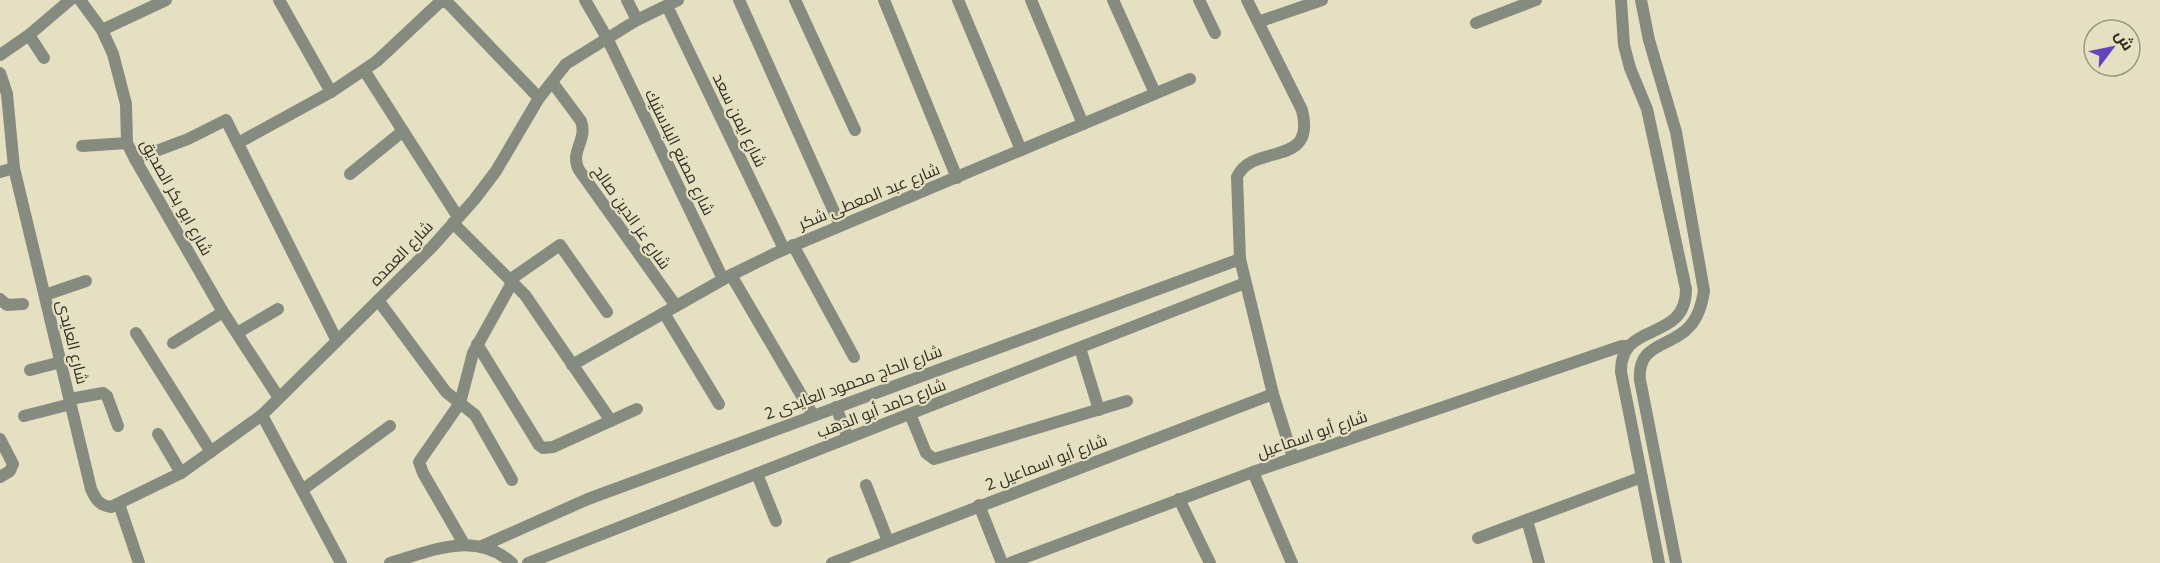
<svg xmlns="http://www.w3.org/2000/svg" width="2160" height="563" viewBox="0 0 2160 563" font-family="'Open Sans',Cairo,sans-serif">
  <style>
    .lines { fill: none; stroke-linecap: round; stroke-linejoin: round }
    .minor { stroke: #868b80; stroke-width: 12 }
    .labels { text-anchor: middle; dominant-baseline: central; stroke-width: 4.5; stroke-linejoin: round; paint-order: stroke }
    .street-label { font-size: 16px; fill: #2f2c21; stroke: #e6e0c3 }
  </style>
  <rect width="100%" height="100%" fill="#e6e0c3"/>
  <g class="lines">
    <g class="minor">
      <path d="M80,0L102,30L113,54L126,104L127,143L135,159L223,312L279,398"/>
      <path d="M279,0L331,92"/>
      <path d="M442,0L449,4L539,98"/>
      <path d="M585,0L607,38L723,279"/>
      <path d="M627,0L637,20"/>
      <path d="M739,0L840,225"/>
      <path d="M795,0L855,130"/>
      <path d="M884,0L957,178"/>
      <path d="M958,0L1021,150"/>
      <path d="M1031,0L1083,124"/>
      <path d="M1113,0L1155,93"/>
      <path d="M1199,0L1215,33"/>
      <path d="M1247,0L1302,110C1317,169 1252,142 1237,177L1240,259L1273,394L1293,458"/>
      <path d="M1621,0L1624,45L1630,68L1647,109L1686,289C1686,344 1620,319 1621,372L1659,563"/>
      <path d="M1641,0L1649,40L1676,132L1704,291C1702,304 1699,316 1690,326C1671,348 1637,342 1640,380L1676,563"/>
      <path d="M667,6L784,249"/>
      <path d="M1258,22L1322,0"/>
      <path d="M1476,23L1536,0"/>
      <path d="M102,30L166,0"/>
      <path d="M29,35L44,58"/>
      <path d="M0,55L29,35L70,0"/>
      <path d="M364,70L403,131"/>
      <path d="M0,73L7,94L14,168L91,489C96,500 99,505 111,507L181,473L262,415L432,247L474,200L496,171L539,98L566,64L637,20L678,0"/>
      <path d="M552,82L581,121C588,141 569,151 579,170L676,306"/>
      <path d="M238,143L331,92L377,61L442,0"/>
      <path d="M82,146L127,143"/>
      <path d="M135,159L188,139L226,120L337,341"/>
      <path d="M0,172L14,168"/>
      <path d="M350,174L403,131L458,217"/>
      <path d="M453,223L525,295L611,421"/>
      <path d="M793,245L854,357"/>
      <path d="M731,275L813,415"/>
      <path d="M511,279L560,245L607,312"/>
      <path d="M45,295L86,281"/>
      <path d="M0,299L7,305L23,304"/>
      <path d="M378,300L446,392L475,415L512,480"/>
      <path d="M664,313L719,404"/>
      <path d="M136,333L211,452"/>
      <path d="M237,333L278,309"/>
      <path d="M173,343L223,312"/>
      <path d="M477,344L539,445L543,448L553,447L637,409"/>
      <path d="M1080,348L1099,410"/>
      <path d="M572,365L731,275L776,253L1190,79"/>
      <path d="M30,370L61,362"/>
      <path d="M70,399L103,393L107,396L118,426"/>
      <path d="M836,407L848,438"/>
      <path d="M910,414L926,453L934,459L1127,401"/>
      <path d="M262,415L341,563"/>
      <path d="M24,416L71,404"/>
      <path d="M158,434L181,473"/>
      <path d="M0,439L13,464L10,471L0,477"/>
      <path d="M1253,472L1292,563"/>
      <path d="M757,474L776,521"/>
      <path d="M866,485L888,541"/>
      <path d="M302,490L390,426"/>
      <path d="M1179,499L1210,563"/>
      <path d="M119,504L139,563"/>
      <path d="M979,505L1002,563"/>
      <path d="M1527,520L1539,563"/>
      <path d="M1478,538L1642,477"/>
      <path d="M464,544L423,473L419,462L460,403L473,353L513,281"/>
      <path d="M482,546L588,499L1240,259"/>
      <path d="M390,563C431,551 475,530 512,563"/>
      <path d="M528,563L1245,283"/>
      <path d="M832,563L1273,394"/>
      <path d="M1010,563L1253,472L1622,346H1628"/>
    </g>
  </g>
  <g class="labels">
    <g class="street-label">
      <text transform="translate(740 120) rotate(64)">شارع ايمن سعد</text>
      <text transform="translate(680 152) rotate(64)">شارع مصنع البلاستيك</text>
      <text transform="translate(869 196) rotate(-22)">شارع عبد المعطى شكر</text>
      <text transform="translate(177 197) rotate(61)">شارع ابو بكر الصديق</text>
      <text transform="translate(632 217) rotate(55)">شارع عز الدين صالح</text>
      <text transform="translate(401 253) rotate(-46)">شارع العمده</text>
      <text transform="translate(73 342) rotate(76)">شارع العايدى</text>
      <text transform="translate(853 382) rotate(-20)">شارع الحاج محمود العايدى 2</text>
      <text transform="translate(881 408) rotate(-21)">شارع حامد أبو الدهب</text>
      <text transform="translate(1312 434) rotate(-19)">شارع أبو اسماعيل</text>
      <text transform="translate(1046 462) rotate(-21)">شارع أبو اسماعيل 2</text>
    </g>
  </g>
  <g transform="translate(2112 48) rotate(58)"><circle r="28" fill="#e6e0c3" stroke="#9d9882" stroke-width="1.5"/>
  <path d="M0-4.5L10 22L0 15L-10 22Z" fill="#6344bd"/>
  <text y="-9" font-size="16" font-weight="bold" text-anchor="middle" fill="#2f2c21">ش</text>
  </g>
</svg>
